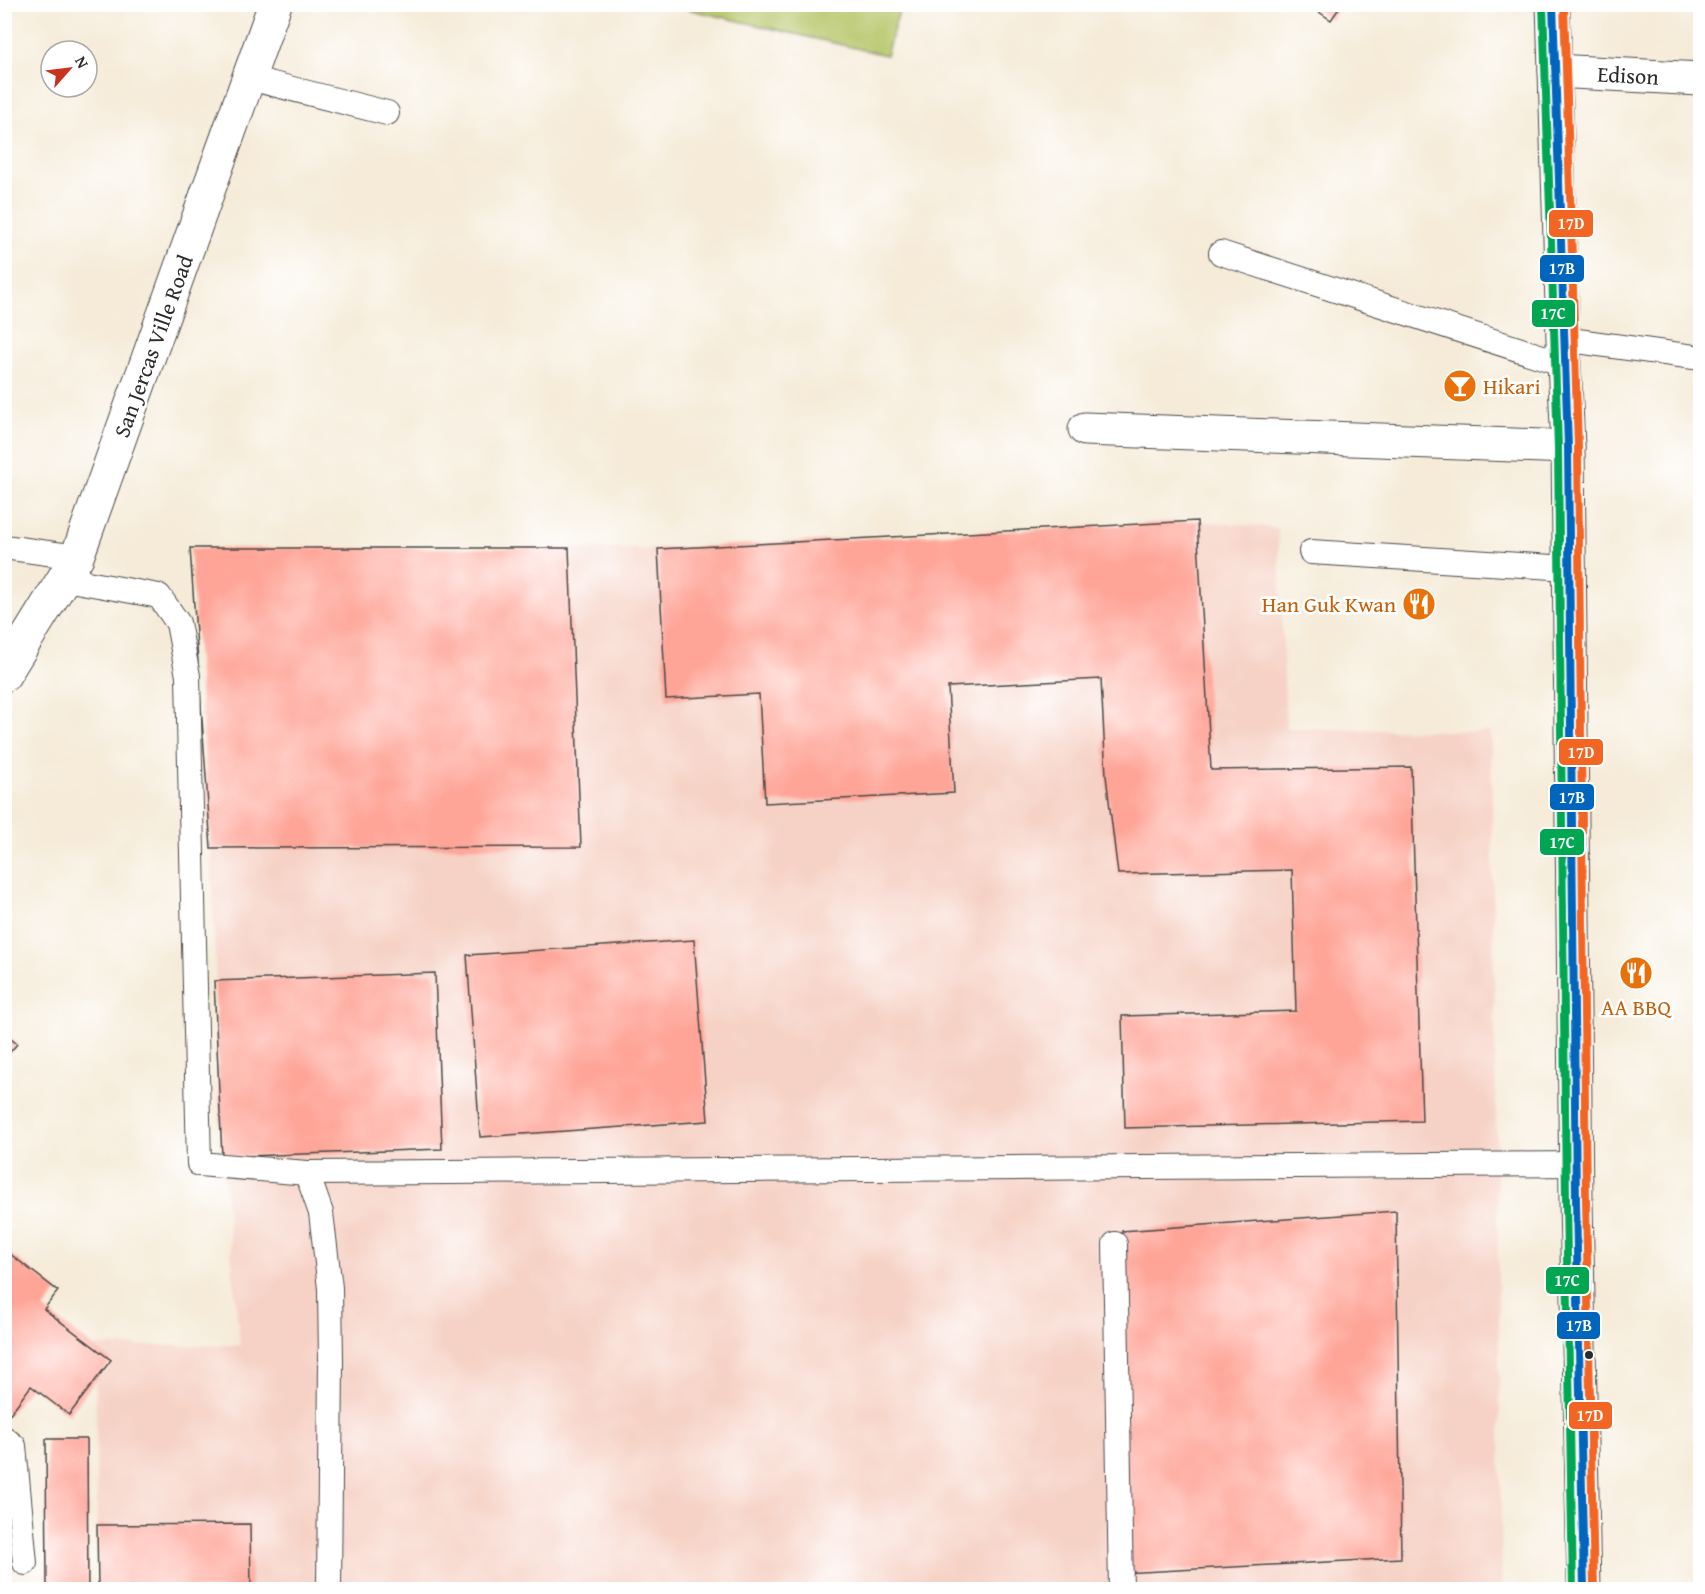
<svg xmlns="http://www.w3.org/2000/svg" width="1705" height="1594" viewBox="0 0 1705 1594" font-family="'Gentium Book Plus',serif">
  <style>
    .built { fill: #f6d1c5 }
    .green { fill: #b6c567; stroke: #707849; stroke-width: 1.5 }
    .building { fill: #fea598 }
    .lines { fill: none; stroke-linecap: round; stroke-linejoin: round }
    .service-casing { stroke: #494845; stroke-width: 26 }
    .minor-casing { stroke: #494845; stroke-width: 35 }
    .primary-casing { stroke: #494845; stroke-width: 35 }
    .service { stroke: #fff; stroke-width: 24 }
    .minor { stroke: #fff; stroke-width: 33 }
    .primary { stroke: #fff; stroke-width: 33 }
    .bus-1-casing { stroke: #fff; stroke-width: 12 }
    .bus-2-casing { stroke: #fff; stroke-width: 12 }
    .bus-3-casing { stroke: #fff; stroke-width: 12 }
    .bus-1 { stroke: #0065bd; stroke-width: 8 }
    .bus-2 { stroke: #00a651; stroke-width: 8 }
    .bus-3 { stroke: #f26522; stroke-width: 8 }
    .bus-dot { fill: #2b2b2b; stroke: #fff; stroke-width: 2 }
    .labels { text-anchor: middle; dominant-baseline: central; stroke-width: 5; stroke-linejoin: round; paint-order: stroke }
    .street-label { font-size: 22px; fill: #2b2b2b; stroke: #fff }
    .food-label { font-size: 22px; fill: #c56008; stroke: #fff; text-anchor: start }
    .line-badge { stroke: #fff; stroke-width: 2 }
    .badge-label { font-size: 16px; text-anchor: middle; font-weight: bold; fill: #fff }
  </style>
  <rect width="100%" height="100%" fill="#fff"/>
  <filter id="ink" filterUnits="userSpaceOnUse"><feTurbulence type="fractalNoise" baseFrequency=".0167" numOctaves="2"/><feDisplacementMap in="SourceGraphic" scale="12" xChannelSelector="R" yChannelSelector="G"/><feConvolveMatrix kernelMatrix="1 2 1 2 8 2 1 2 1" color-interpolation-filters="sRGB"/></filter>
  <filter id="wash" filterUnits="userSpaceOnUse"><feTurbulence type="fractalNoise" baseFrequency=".008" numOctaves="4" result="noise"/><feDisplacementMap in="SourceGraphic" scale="24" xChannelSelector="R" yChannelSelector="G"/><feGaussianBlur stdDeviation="1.35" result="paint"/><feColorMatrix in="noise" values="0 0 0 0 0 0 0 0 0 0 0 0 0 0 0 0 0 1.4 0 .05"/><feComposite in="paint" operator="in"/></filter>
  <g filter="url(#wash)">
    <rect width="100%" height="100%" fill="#f5ebd8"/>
    <path class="built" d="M1197,521L1278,528L1286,728L1491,732L1502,1589H98L95,1346L240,1345L222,1157L211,848L190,548L658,549Z"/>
    <path class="green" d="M670,5H901L886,55Z"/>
    <g id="blocks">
      <g class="building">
        <path d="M1307,4H1342L1331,20Z"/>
        <path d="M1197,521L1211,770L1411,767L1422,1121L1125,1128L1122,1016L1296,1011L1292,870L1118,874L1106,776L1101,679L948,687L954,793L765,803L759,694L666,699L658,549Z"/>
        <path d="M190,548H569L581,847L211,848Z"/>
        <path d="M694,940L708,1121L480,1137L467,955Z"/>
        <path d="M435,973L442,1149L222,1157L214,981Z"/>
        <path d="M4,1033L17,1044L4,1059Z"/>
        <path d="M1396,1211L1401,1558L1124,1573L1122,1231Z"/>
        <path d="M5,1250L58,1291L44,1309L111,1360L69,1415L31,1386L9,1415L5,1411Z"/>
        <path d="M46,1439H87L88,1590H47Z"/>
        <path d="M250,1524L251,1590H98L97,1525Z"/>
      </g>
    </g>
  </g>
  <g filter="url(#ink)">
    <use href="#blocks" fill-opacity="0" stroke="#494845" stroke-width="1.5"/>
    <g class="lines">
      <defs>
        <g id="service">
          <path d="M249,78L387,113"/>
          <path d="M1221,253L1564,364"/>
          <path d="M1563,339L1694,357"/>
          <path d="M4,547L77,557"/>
          <path d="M1311,552L1569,568"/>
          <path d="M65,579L159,596L178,623L188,676L199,1164L307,1173L1577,1164"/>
          <path d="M307,1173L321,1213L330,1288L331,1361L329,1590"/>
          <path d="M1115,1244L1121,1590"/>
          <path d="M4,1438L14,1446L25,1563"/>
        </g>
        <g id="minor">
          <path d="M1555,71L1700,79"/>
          <path d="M1085,429L1568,447"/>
          <path d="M4,675L77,557L275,4"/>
        </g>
        <path id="primary" d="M1553,4L1563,339L1568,447L1576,1201L1584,1590"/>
      </defs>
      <use href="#service" class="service-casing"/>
      <use href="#minor" class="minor-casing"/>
      <use href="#primary" class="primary-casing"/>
      <use href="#service" class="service"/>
      <use href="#minor" class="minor"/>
      <use href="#primary" class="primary"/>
      <defs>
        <path id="bus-1" d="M1553,4L1568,447L1576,1201L1584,1590"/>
        <path id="bus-2" d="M1543,4L1558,447L1566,1201L1573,1590"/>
        <path id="bus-3" d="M1564,4L1578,447L1586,1201L1594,1590"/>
      </defs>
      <use href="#bus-1" class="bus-1-casing"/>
      <use href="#bus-2" class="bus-2-casing"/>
      <use href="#bus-3" class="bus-3-casing"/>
      <use href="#bus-1" class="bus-1"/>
      <use href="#bus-2" class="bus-2"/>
      <use href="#bus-3" class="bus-3"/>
    </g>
  </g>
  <defs>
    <symbol id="bar-disc" viewBox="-11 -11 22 22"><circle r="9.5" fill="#e8710a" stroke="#fff"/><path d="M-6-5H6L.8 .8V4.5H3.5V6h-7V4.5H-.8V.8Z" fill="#fff"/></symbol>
    <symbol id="restaurant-disc" viewBox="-11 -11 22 22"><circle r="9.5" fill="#e8710a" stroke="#fff"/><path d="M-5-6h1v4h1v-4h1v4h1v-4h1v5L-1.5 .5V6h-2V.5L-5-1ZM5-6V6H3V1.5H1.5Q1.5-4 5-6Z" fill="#fff"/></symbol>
  </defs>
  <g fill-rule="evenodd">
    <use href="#bar-disc" x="1441" y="367" width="38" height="38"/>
    <use href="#restaurant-disc" x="1400" y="585" width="38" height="38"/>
    <use href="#restaurant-disc" x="1617" y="954" width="38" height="38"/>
  </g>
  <circle class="bus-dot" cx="1589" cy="1355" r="5"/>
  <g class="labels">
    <g class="street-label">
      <text transform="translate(1628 75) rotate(3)">Edison</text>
      <text transform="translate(153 346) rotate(-70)">San Jercas Ville Road</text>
    </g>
    <g class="food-label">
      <text x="1483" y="386">Hikari</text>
      <text x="1396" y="604" text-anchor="end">Han Guk Kwan</text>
      <text x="1636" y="1007" text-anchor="middle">AA BBQ</text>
    </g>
  </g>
  <g class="line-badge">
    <rect x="1548" y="209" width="46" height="29" rx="6" fill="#f26522"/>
    <rect x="1539" y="254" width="46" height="29" rx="6" fill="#0065bd"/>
    <rect x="1531" y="299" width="45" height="29" rx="6" fill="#00a651"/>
    <rect x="1558" y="738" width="46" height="28" rx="6" fill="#f26522"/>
    <rect x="1549" y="783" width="46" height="28" rx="6" fill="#0065bd"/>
    <rect x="1539" y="828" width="46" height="28" rx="6" fill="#00a651"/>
    <rect x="1545" y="1266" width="45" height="29" rx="6" fill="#00a651"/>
    <rect x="1556" y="1311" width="45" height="29" rx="6" fill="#0065bd"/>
    <rect x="1568" y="1401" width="45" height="29" rx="6" fill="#f26522"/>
  </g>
  <g class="badge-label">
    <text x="1571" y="229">17D</text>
    <text x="1562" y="274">17B</text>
    <text x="1553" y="319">17C</text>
    <text x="1581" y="758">17D</text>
    <text x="1572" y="803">17B</text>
    <text x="1562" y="848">17C</text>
    <text x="1567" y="1286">17C</text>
    <text x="1579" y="1331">17B</text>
    <text x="1590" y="1421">17D</text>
  </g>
  <rect width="1705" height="1594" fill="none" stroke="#fff" stroke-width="24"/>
  <g transform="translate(69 69) rotate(62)"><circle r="28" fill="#ffffff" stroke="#aaaaaa" stroke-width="1.5"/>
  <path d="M0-4.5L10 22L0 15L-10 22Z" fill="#c8321e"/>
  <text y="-9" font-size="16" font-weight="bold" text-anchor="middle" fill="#2b2b2b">N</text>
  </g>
</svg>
